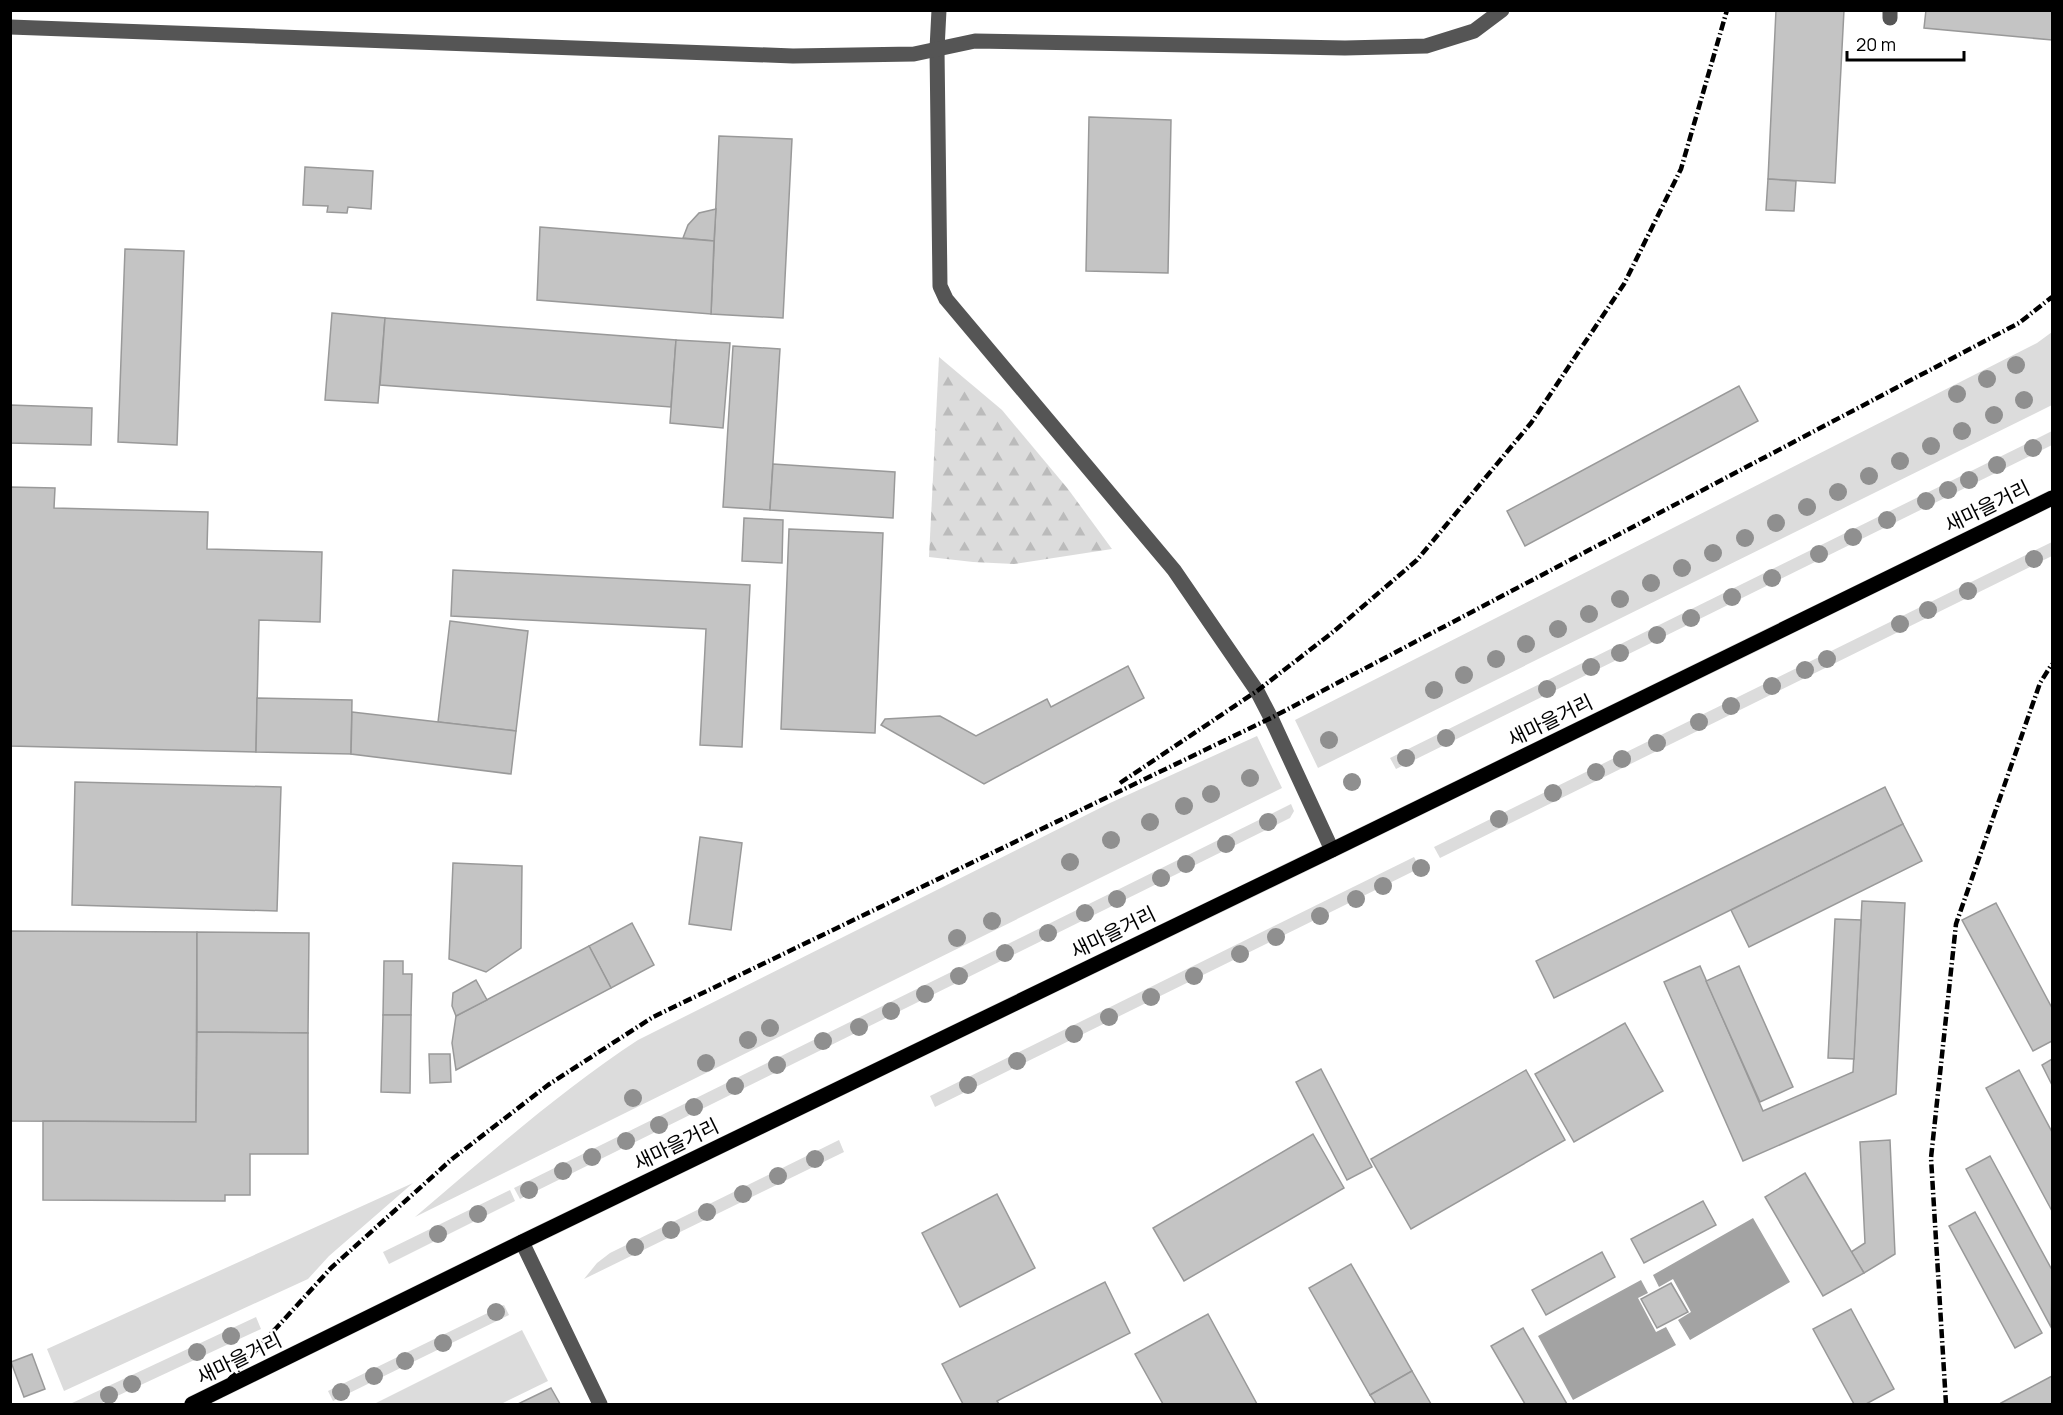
<svg xmlns="http://www.w3.org/2000/svg" width="2063" height="1415" viewBox="0 0 2063 1415" font-family="Manrope,'Noto Sans KR',sans-serif">
  <style>
    .grass { fill: #dcdcdc }
    .forest { fill: url(#forest-firs) }
    .water { fill: #a3a3a3 }
    .building { fill: #c4c4c4; stroke: #999; stroke-width: 1.5 }
    .lines { fill: none; stroke-linecap: round; stroke-linejoin: round }
    .major-casing { stroke: #dbdbdb; stroke-width: 16 }
    .minor { stroke: #555; stroke-width: 15 }
    .major { stroke: #000; stroke-width: 15 }
    .rail { stroke: #000; stroke-width: 4.5; stroke-dasharray: 9 3 1.5 3; stroke-linecap: butt }
    .tree { fill: #8f8f8f }
    .labels { text-anchor: middle; dominant-baseline: central; stroke-width: 4.5; stroke-linejoin: round; paint-order: stroke }
    .street-label { font-size: 20px; fill: #000; stroke: #fff }
  </style>
  <defs>
    <pattern id="forest-firs" width="22" height="20" patternUnits="userSpaceOnUse" patternTransform="scale(1.5)"><rect width="22" height="20" fill="#dcdcdc"/><path d="M5 1l3.5 6h-7zM16 11l3.5 6h-7z" fill="#bbb"/></pattern>
  </defs>
  <rect width="100%" height="100%" fill="#fff"/>
  <g class="grass">
    <path d="M2052,332V405L1318,768L1295,720L2037,343Z"/>
    <path d="M2052,431V445L1396,769L1390,758Z"/>
    <path d="M2052,542V556L1440,858L1434,847Z"/>
    <path d="M1257,736L1282,788L415,1217C488,1155 559,1092 638,1040L1110,803Z"/>
    <path d="M1291,804L1294,811L1290,818L520,1199L514,1188Z"/>
    <path d="M1414,857L1420,868L935,1107L930,1096Z"/>
    <path d="M839,1140L844,1152L584,1279L597,1263L610,1253Z"/>
    <path d="M413,1183L329,1256L308,1279L64,1391L47,1349Z"/>
    <path d="M510,1190L515,1201L389,1264L383,1252Z"/>
    <path d="M504,1305L509,1315L333,1401L328,1391Z"/>
    <path d="M256,1317L261,1329L100,1404H70Z"/>
    <path d="M522,1330L548,1381L501,1404H374Z"/>
  </g>
  <path class="forest" d="M939,357L1002,410L1068,489L1112,549L1014,564L973,562L929,557Z"/>
  <g class="water">
    <path d="M1753,1218L1790,1282L1690,1340L1678,1320L1691,1312L1673,1279L1659,1287L1653,1275Z"/>
    <path d="M1641,1280L1648,1293L1638,1298L1656,1332L1666,1327L1676,1345L1573,1400L1538,1336Z"/>
  </g>
  <g class="building">
    <path d="M1776,10H1844L1835,183L1768,179Z"/>
    <path d="M1926,10H2052V40L1924,28Z"/>
    <path d="M1089,117L1171,120L1168,273L1086,271Z"/>
    <path d="M719,136L792,139L783,318L711,314Z"/>
    <path d="M305,167L373,171L371,209L348,207L347,213L327,212L328,206L303,205Z"/>
    <path d="M1768,179L1796,181L1794,211L1766,210Z"/>
    <path d="M716,209L714,241L683,238L688,225L699,213Z"/>
    <path d="M540,227L714,241L711,314L537,300Z"/>
    <path d="M125,249L184,251L177,445L118,442Z"/>
    <path d="M332,313L385,318L378,403L325,400Z"/>
    <path d="M385,318L676,340L671,407L380,385Z"/>
    <path d="M676,340L730,343L723,428L670,423Z"/>
    <path d="M733,346L780,349L770,510L723,507Z"/>
    <path d="M1739,386L1758,421L1525,546L1507,511Z"/>
    <path d="M10,405L92,408L91,445L10,443Z"/>
    <path d="M773,464L895,472L893,518L770,510Z"/>
    <path d="M10,487L55,488L54,508L208,512L207,549L322,552L320,622L259,620L256,752L10,746Z"/>
    <path d="M744,518L783,520L782,563L742,561Z"/>
    <path d="M789,529L883,533L875,733L781,729Z"/>
    <path d="M453,570L750,585L742,747L700,745L706,629L451,616Z"/>
    <path d="M450,621L528,631L516,731L438,722Z"/>
    <path d="M1128,666L1144,698L984,784L881,725L885,719L940,716L976,736L1047,699L1051,707Z"/>
    <path d="M257,698L352,700L351,754L256,752Z"/>
    <path d="M352,712L516,731L511,774L351,754Z"/>
    <path d="M75,782L281,787L277,911L72,905Z"/>
    <path d="M1885,787L1903,824L1554,998L1536,961Z"/>
    <path d="M1903,824L1922,861L1749,947L1731,910Z"/>
    <path d="M700,837L742,843L731,930L689,924Z"/>
    <path d="M453,863L522,866L521,948L486,972L449,959Z"/>
    <path d="M1862,901L1905,903L1896,1094L1743,1161L1664,982L1700,966L1763,1111L1853,1072Z"/>
    <path d="M1996,903L2052,1008V1041L2033,1051L1962,920Z"/>
    <path d="M1835,919L1861,920L1854,1059L1828,1058Z"/>
    <path d="M632,923L654,965L611,988L589,946Z"/>
    <path d="M10,931L197,932L196,1122L10,1121Z"/>
    <path d="M197,932L309,933L308,1033L197,1032Z"/>
    <path d="M589,946L611,988L456,1070L452,1043L456,1016Z"/>
    <path d="M384,961H403V974H412L411,1015H383Z"/>
    <path d="M1739,966L1793,1087L1760,1102L1706,981Z"/>
    <path d="M476,980L487,1000L456,1016L452,1006L453,993Z"/>
    <path d="M383,1015H411L410,1093L381,1092Z"/>
    <path d="M1625,1023L1663,1091L1574,1142L1535,1074Z"/>
    <path d="M197,1032L308,1033V1154H250V1195H225V1201L43,1200V1121L196,1122Z"/>
    <path d="M429,1054H450L451,1082L430,1083Z"/>
    <path d="M2052,1059V1085L2042,1065Z"/>
    <path d="M1321,1069L1372,1167L1347,1180L1296,1082Z"/>
    <path d="M1526,1070L1565,1140L1411,1229L1371,1159Z"/>
    <path d="M2019,1070L2052,1132V1211L1986,1088Z"/>
    <path d="M1313,1134L1344,1188L1184,1281L1153,1228Z"/>
    <path d="M1890,1140L1895,1254L1864,1273L1851,1252L1865,1243L1860,1142Z"/>
    <path d="M1990,1156L2052,1270L2051,1327L1966,1169Z"/>
    <path d="M1805,1173L1864,1273L1823,1296L1765,1197Z"/>
    <path d="M997,1194L1035,1268L960,1307L922,1233Z"/>
    <path d="M1703,1201L1716,1225L1644,1263L1631,1239Z"/>
    <path d="M1975,1212L2042,1333L2015,1348L1949,1226Z"/>
    <path d="M1602,1252L1615,1277L1546,1315L1532,1290Z"/>
    <path d="M1351,1264L1412,1371L1370,1395L1309,1288Z"/>
    <path d="M1105,1282L1130,1333L997,1401L999,1404H963L942,1364Z"/>
    <path d="M1671,1283L1688,1312L1657,1328L1641,1299Z"/>
    <path d="M1851,1309L1894,1389L1866,1404H1854L1813,1329Z"/>
    <path d="M1208,1314L1257,1404H1163L1135,1354Z"/>
    <path d="M1523,1328L1567,1404H1525L1491,1346Z"/>
    <path d="M32,1354L45,1389L24,1397L11,1362Z"/>
    <path d="M1412,1371L1431,1404H1376L1370,1395Z"/>
    <path d="M2052,1376V1404H2002L2001,1403Z"/>
    <path d="M551,1388L560,1404H518Z"/>
  </g>
  <g class="lines">
    <defs>
      <path id="major" d="M192,1404L522,1242L1332,850L2052,498"/>
    </defs>
    <use href="#major" class="major-casing"/>
    <g class="minor">
      <path d="M939,10L937,49L940,286L946,299L1174,570L1257,691L1271,718L1332,850"/>
      <path d="M1890,18V10"/>
      <path d="M10,27L793,56L914,54L975,41L1345,48L1426,46L1474,31L1502,10"/>
      <path d="M522,1242L600,1404"/>
    </g>
    <use href="#major" class="major"/>
    <g class="rail">
      <path d="M1120,783L1257,691L1333,632L1417,560L1531,423L1624,284L1681,169L1727,10"/>
      <path d="M207,1404L331,1268L452,1159L548,1085L653,1017L1271,718L2019,323L2052,297"/>
      <path d="M1946,1404L1931,1158L1956,924L2040,683L2052,664"/>
    </g>
  </g>
  <g class="tree">
    <circle cx="2016" cy="365" r="9"/>
    <circle cx="1987" cy="379" r="9"/>
    <circle cx="1957" cy="394" r="9"/>
    <circle cx="2024" cy="400" r="9"/>
    <circle cx="1994" cy="415" r="9"/>
    <circle cx="1962" cy="431" r="9"/>
    <circle cx="1931" cy="446" r="9"/>
    <circle cx="2033" cy="448" r="9"/>
    <circle cx="1900" cy="461" r="9"/>
    <circle cx="1997" cy="465" r="9"/>
    <circle cx="1869" cy="476" r="9"/>
    <circle cx="1969" cy="480" r="9"/>
    <circle cx="1948" cy="490" r="9"/>
    <circle cx="1838" cy="492" r="9"/>
    <circle cx="1926" cy="501" r="9"/>
    <circle cx="1807" cy="507" r="9"/>
    <circle cx="1887" cy="520" r="9"/>
    <circle cx="1776" cy="523" r="9"/>
    <circle cx="1853" cy="537" r="9"/>
    <circle cx="1745" cy="538" r="9"/>
    <circle cx="1713" cy="553" r="9"/>
    <circle cx="1819" cy="554" r="9"/>
    <circle cx="2034" cy="559" r="9"/>
    <circle cx="1682" cy="568" r="9"/>
    <circle cx="1772" cy="578" r="9"/>
    <circle cx="1651" cy="583" r="9"/>
    <circle cx="1968" cy="591" r="9"/>
    <circle cx="1732" cy="597" r="9"/>
    <circle cx="1620" cy="599" r="9"/>
    <circle cx="1928" cy="610" r="9"/>
    <circle cx="1589" cy="614" r="9"/>
    <circle cx="1691" cy="618" r="9"/>
    <circle cx="1900" cy="624" r="9"/>
    <circle cx="1558" cy="629" r="9"/>
    <circle cx="1657" cy="635" r="9"/>
    <circle cx="1526" cy="644" r="9"/>
    <circle cx="1620" cy="653" r="9"/>
    <circle cx="1496" cy="659" r="9"/>
    <circle cx="1827" cy="659" r="9"/>
    <circle cx="1591" cy="667" r="9"/>
    <circle cx="1805" cy="670" r="9"/>
    <circle cx="1464" cy="675" r="9"/>
    <circle cx="1772" cy="686" r="9"/>
    <circle cx="1547" cy="689" r="9"/>
    <circle cx="1434" cy="690" r="9"/>
    <circle cx="1731" cy="706" r="9"/>
    <circle cx="1699" cy="722" r="9"/>
    <circle cx="1446" cy="738" r="9"/>
    <circle cx="1329" cy="740" r="9"/>
    <circle cx="1657" cy="743" r="9"/>
    <circle cx="1406" cy="758" r="9"/>
    <circle cx="1622" cy="759" r="9"/>
    <circle cx="1596" cy="772" r="9"/>
    <circle cx="1250" cy="778" r="9"/>
    <circle cx="1352" cy="782" r="9"/>
    <circle cx="1553" cy="793" r="9"/>
    <circle cx="1211" cy="794" r="9"/>
    <circle cx="1184" cy="806" r="9"/>
    <circle cx="1499" cy="819" r="9"/>
    <circle cx="1150" cy="822" r="9"/>
    <circle cx="1268" cy="822" r="9"/>
    <circle cx="1111" cy="840" r="9"/>
    <circle cx="1226" cy="844" r="9"/>
    <circle cx="1070" cy="862" r="9"/>
    <circle cx="1186" cy="864" r="9"/>
    <circle cx="1421" cy="868" r="9"/>
    <circle cx="1161" cy="878" r="9"/>
    <circle cx="1383" cy="886" r="9"/>
    <circle cx="1117" cy="899" r="9"/>
    <circle cx="1356" cy="899" r="9"/>
    <circle cx="1085" cy="913" r="9"/>
    <circle cx="1320" cy="916" r="9"/>
    <circle cx="992" cy="921" r="9"/>
    <circle cx="1048" cy="933" r="9"/>
    <circle cx="1276" cy="937" r="9"/>
    <circle cx="957" cy="938" r="9"/>
    <circle cx="1005" cy="953" r="9"/>
    <circle cx="1240" cy="954" r="9"/>
    <circle cx="959" cy="976" r="9"/>
    <circle cx="1194" cy="976" r="9"/>
    <circle cx="925" cy="994" r="9"/>
    <circle cx="1151" cy="997" r="9"/>
    <circle cx="891" cy="1011" r="9"/>
    <circle cx="1109" cy="1017" r="9"/>
    <circle cx="859" cy="1027" r="9"/>
    <circle cx="770" cy="1028" r="9"/>
    <circle cx="1074" cy="1034" r="9"/>
    <circle cx="748" cy="1040" r="9"/>
    <circle cx="823" cy="1041" r="9"/>
    <circle cx="1017" cy="1061" r="9"/>
    <circle cx="706" cy="1063" r="9"/>
    <circle cx="777" cy="1065" r="9"/>
    <circle cx="968" cy="1085" r="9"/>
    <circle cx="735" cy="1086" r="9"/>
    <circle cx="633" cy="1098" r="9"/>
    <circle cx="694" cy="1107" r="9"/>
    <circle cx="659" cy="1125" r="9"/>
    <circle cx="626" cy="1141" r="9"/>
    <circle cx="592" cy="1157" r="9"/>
    <circle cx="815" cy="1159" r="9"/>
    <circle cx="563" cy="1171" r="9"/>
    <circle cx="778" cy="1176" r="9"/>
    <circle cx="529" cy="1190" r="9"/>
    <circle cx="743" cy="1194" r="9"/>
    <circle cx="707" cy="1212" r="9"/>
    <circle cx="478" cy="1214" r="9"/>
    <circle cx="671" cy="1230" r="9"/>
    <circle cx="438" cy="1234" r="9"/>
    <circle cx="635" cy="1247" r="9"/>
    <circle cx="496" cy="1312" r="9"/>
    <circle cx="231" cy="1336" r="9"/>
    <circle cx="443" cy="1343" r="9"/>
    <circle cx="197" cy="1352" r="9"/>
    <circle cx="405" cy="1361" r="9"/>
    <circle cx="374" cy="1376" r="9"/>
    <circle cx="132" cy="1384" r="9"/>
    <circle cx="341" cy="1392" r="9"/>
    <circle cx="109" cy="1395" r="9"/>
  </g>
  <g class="labels">
    <g class="street-label">
      <text transform="translate(1987 506) rotate(-26)">새마을거리</text>
      <text transform="translate(1550 720) rotate(-26)">새마을거리</text>
      <text transform="translate(1113 932) rotate(-26)">새마을거리</text>
      <text transform="translate(676 1144) rotate(-26)">새마을거리</text>
      <text transform="translate(239 1358) rotate(-26)">새마을거리</text>
    </g>
  </g>
  <rect width="2063" height="1415" fill="none" stroke="#000000" stroke-width="24"/>
  <path d="M1847 51v9h117v-9" fill="none" stroke="#000000" stroke-width="3"/>
  <text x="1856" y="51" font-size="18" fill="#000000" stroke="#ffffff" stroke-width="4.5" paint-order="stroke">20 m</text>
</svg>
